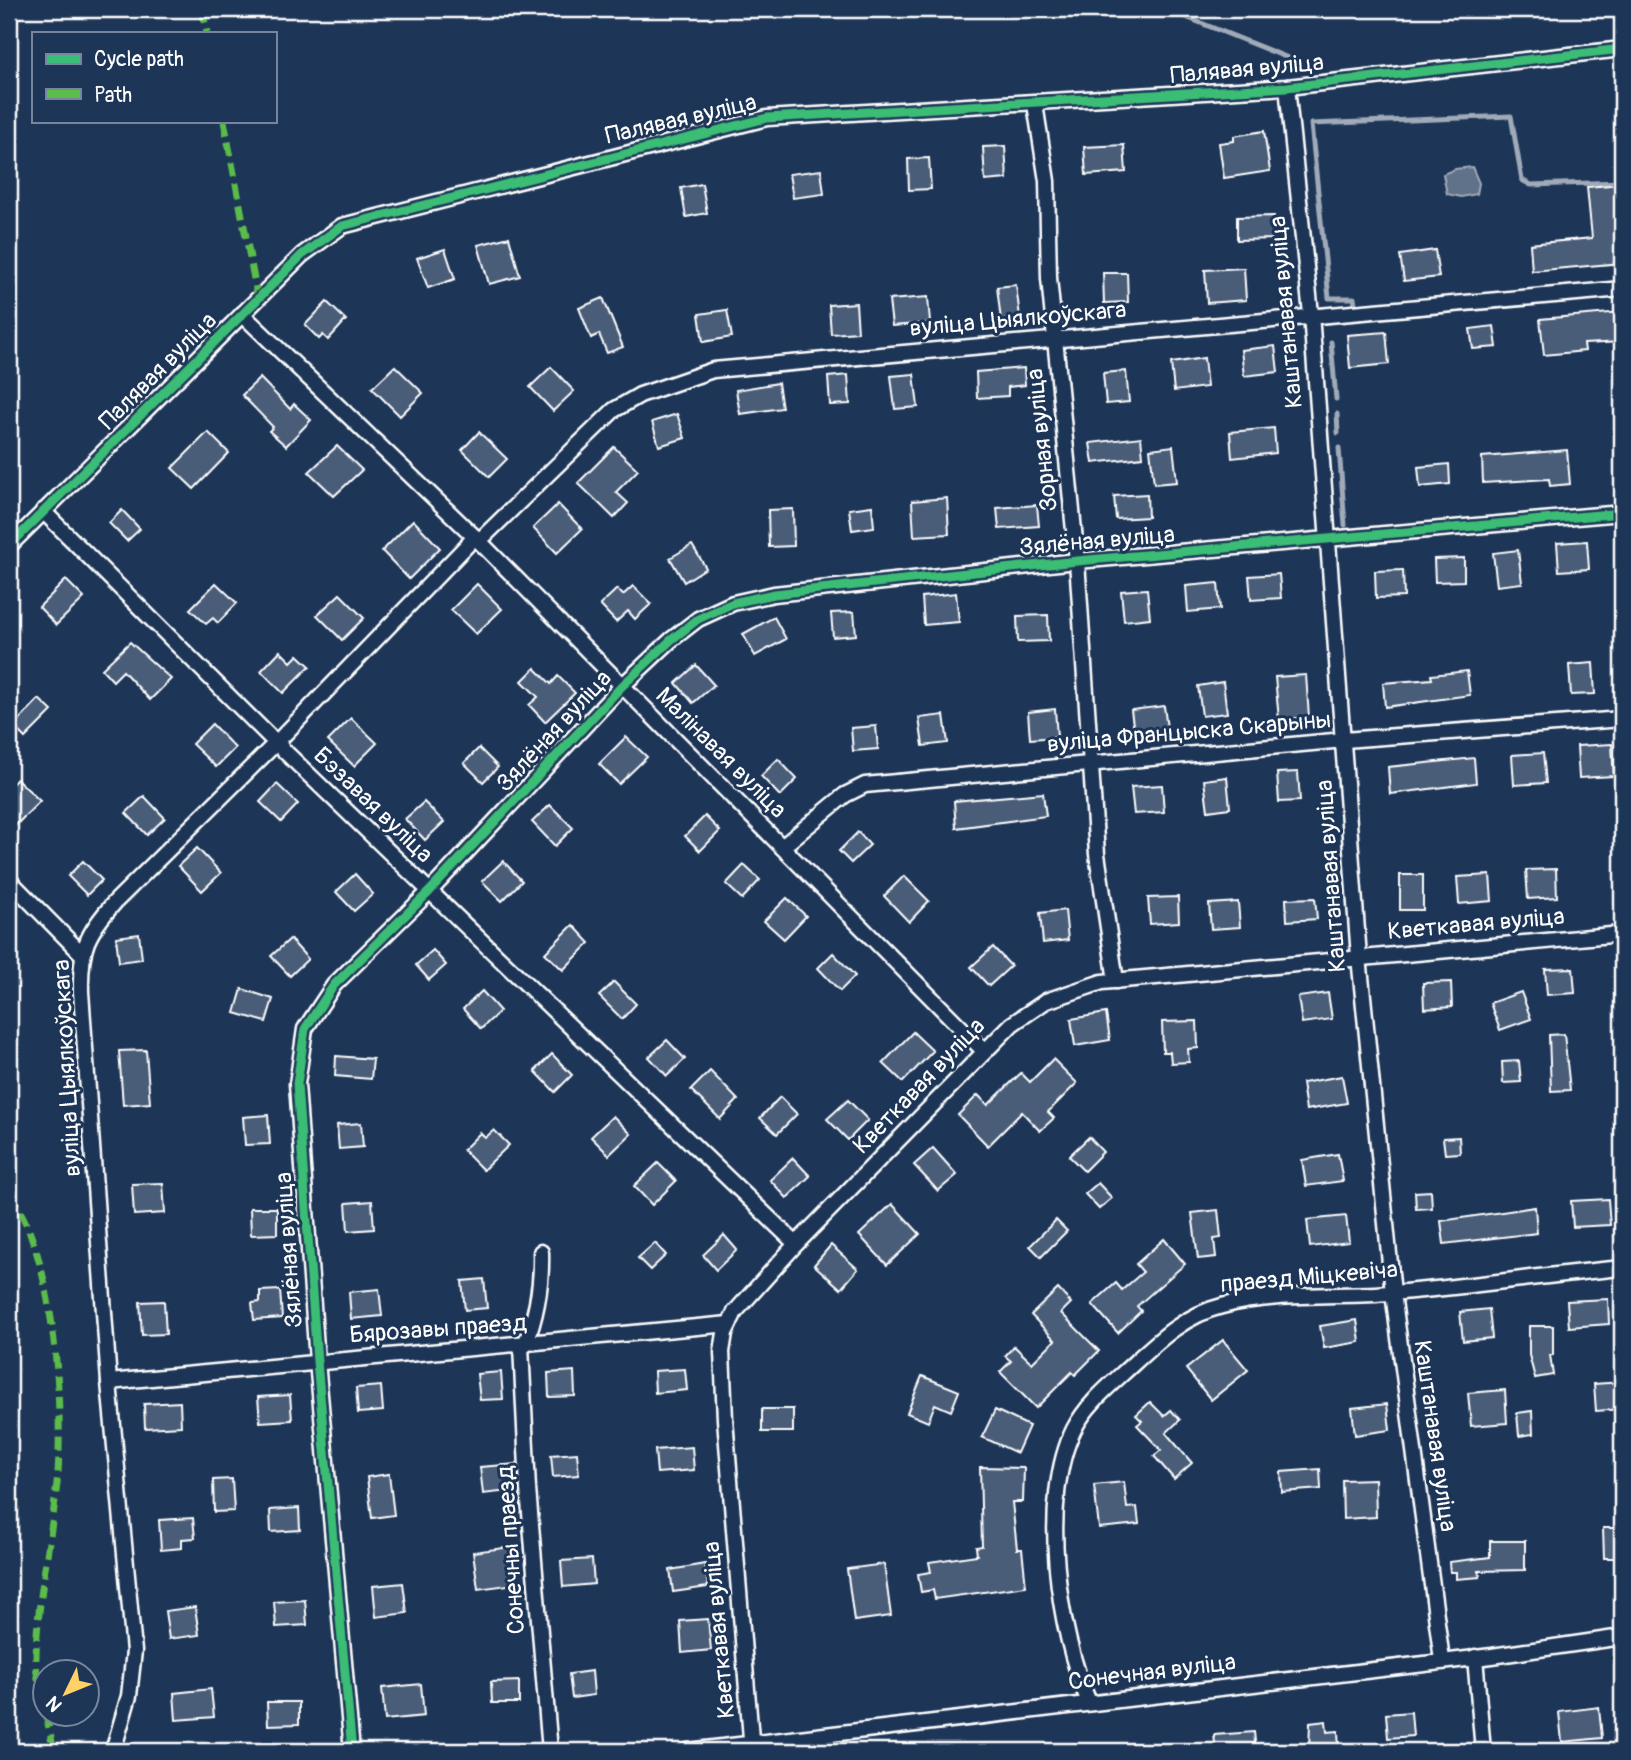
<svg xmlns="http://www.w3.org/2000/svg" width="1631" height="1760" viewBox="0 0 1631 1760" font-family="Pangolin,sans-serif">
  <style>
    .water { fill: #617289; stroke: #a0aab8; stroke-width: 2 }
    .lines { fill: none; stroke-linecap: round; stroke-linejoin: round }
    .stream { stroke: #a0aab8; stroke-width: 5 }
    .building { fill: #4a5d79; stroke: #fff; stroke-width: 2 }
    .minor-casing { stroke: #fff; stroke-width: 19 }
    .minor { stroke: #1d3557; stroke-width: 14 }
    .quiet { stroke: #5cbc4b; stroke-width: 7; stroke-dasharray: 14 7; stroke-linecap: butt }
    .cycleway-casing { stroke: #1d3557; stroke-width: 13 }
    .cycleway { stroke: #3abd76; stroke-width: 9 }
    .labels { text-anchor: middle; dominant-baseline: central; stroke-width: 6; stroke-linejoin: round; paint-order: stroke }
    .street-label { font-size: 24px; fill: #fff; stroke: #1d3557 }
  </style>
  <rect width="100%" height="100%" fill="#1d3557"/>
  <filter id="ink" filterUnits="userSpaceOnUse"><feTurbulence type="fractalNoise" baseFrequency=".0143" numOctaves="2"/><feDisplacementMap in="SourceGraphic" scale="14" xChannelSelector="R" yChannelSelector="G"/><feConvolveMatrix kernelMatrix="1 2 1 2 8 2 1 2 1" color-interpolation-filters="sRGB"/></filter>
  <g filter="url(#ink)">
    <path class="water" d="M1472,167L1479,183L1477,194L1461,197L1447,194L1443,174L1455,169Z"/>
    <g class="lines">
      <g class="stream">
        <path d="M1166,9L1303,64"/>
        <path d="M1355,303L1354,298H1329L1311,124L1511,116L1522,180L1531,185L1622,182"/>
        <path d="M1331,342L1336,399"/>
        <path d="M1337,414L1338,433"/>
        <path d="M1339,448L1345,525"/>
      </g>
    </g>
    <g class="building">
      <path d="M1264,131L1270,171L1224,178L1219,143L1234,141V136Z"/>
      <path d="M1124,145L1126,172L1086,175L1084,147Z"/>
      <path d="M1005,146L1007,179L985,181L983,147Z"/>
      <path d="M929,158L931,189L909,190L908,159Z"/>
      <path d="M821,170L824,194L793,198L789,174Z"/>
      <path d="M702,184L707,213L686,217L681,188Z"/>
      <path d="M1622,184V263L1532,271L1530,244L1592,238L1587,187Z"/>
      <path d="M1274,216L1275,239L1237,240V217Z"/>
      <path d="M509,237L520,276L489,284L478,245Z"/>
      <path d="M445,249L455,279L428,288L417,258Z"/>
      <path d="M1435,250L1439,277L1404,281L1400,255Z"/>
      <path d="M1244,268L1246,300L1207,303L1205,270Z"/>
      <path d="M1103,273H1127L1128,302L1104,303Z"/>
      <path d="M1016,285L1020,317L1001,320L997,287Z"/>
      <path d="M928,297L930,323L892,326L889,300Z"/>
      <path d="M603,298L623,347L607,353L599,334L591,338L579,308Z"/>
      <path d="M327,302L346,320L328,340L323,335L319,339L305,325Z"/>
      <path d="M856,303L858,332L831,334L829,305Z"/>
      <path d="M727,310L732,337L703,342L699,314Z"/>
      <path d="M1622,312V342L1584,344L1585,351L1544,355L1540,319Z"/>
      <path d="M1494,326L1497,347L1473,349L1470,329Z"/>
      <path d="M1386,332L1389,364L1350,368L1347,335Z"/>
      <path d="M1275,346L1278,372L1244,376L1241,350Z"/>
      <path d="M1204,358L1207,387L1174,391L1171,363Z"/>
      <path d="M395,366L423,393L400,416L372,388Z"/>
      <path d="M551,367L574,391L553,411L530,387Z"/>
      <path d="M1024,368L1025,385L1008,387V396L977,398L976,372Z"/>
      <path d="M1126,371L1129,402L1106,404L1103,373Z"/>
      <path d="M914,374L918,407L895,409L891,376Z"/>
      <path d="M848,375L850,404L830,405L828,377Z"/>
      <path d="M260,378L290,409L294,404L311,420L286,446L269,431L273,427L242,395Z"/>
      <path d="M778,383L782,408L740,414L736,390Z"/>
      <path d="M677,414L685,438L659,446L652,422Z"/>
      <path d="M1274,428L1276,453L1232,458L1230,432Z"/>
      <path d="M208,432L229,453L194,489L172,468Z"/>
      <path d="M479,432L507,459L489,477L462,450Z"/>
      <path d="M1141,437L1143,457L1093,463L1090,443Z"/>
      <path d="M337,446L362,470L334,496L309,472Z"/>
      <path d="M1173,446L1177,482L1154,484L1150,449Z"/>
      <path d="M614,447L638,470L616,492L628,503L614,518L578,483Z"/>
      <path d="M1567,450L1570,484L1550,486L1549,479L1483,483L1482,457Z"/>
      <path d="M1449,464L1450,484L1420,487L1418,467Z"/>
      <path d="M1147,494L1148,517L1116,519L1114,496Z"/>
      <path d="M947,498L949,534L914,536L912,501Z"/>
      <path d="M558,504L582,529L557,553L533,528Z"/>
      <path d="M1037,505L1039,526L999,529L997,508Z"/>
      <path d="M872,506L874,527L852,530L849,509Z"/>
      <path d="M793,509L794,546L769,547L768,510Z"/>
      <path d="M122,510L140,529L127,541L109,523Z"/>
      <path d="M413,520L440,548L409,579L382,551Z"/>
      <path d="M1587,541L1589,569L1559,571L1557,543Z"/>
      <path d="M692,545L706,568L684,582L670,558Z"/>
      <path d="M1518,550L1522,583L1497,586L1493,553Z"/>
      <path d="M1464,558V581L1435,582L1434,559Z"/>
      <path d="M1403,570L1404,597L1376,598L1375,571Z"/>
      <path d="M1279,574L1281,598L1251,600L1249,576Z"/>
      <path d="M66,580L84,598L56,625L39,607Z"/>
      <path d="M216,583L237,603L218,623L213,618L206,624L190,609Z"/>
      <path d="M1218,583L1220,609L1188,612L1186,586Z"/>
      <path d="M477,584L502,609L476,634L451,610Z"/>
      <path d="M633,586L651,604L635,619L628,611L616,622L600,605L617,589L623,595Z"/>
      <path d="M1147,589L1150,618L1124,621L1121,591Z"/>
      <path d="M956,593L959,622L924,625L922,597Z"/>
      <path d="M340,594L364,618L342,640L317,615Z"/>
      <path d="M854,612L856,635L833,637L831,613Z"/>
      <path d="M1048,615L1049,641L1018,642L1017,616Z"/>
      <path d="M774,617L786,639L755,656L743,634Z"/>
      <path d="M130,642L171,679L150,700L123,671L113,681L102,669Z"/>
      <path d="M280,651L291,662L298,655L310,666L283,693L261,671Z"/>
      <path d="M1593,663L1595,694L1571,695L1569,665Z"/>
      <path d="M696,665L714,685L693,703L676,683Z"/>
      <path d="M535,668L551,684L558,676L575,693L545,722L529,705L538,697L522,681Z"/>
      <path d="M1467,671L1470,695L1385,707L1383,683L1432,679L1431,675Z"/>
      <path d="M1306,675L1309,717L1279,720L1275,677Z"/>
      <path d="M1223,682L1227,713L1202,716L1198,686Z"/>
      <path d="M39,699L52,711L25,738L13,726Z"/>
      <path d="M1164,706L1167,728L1134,732L1131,710Z"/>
      <path d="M1055,709L1057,737L1030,739L1028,712Z"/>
      <path d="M944,715L948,743L923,746L919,718Z"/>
      <path d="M351,718L377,743L354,766L328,741Z"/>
      <path d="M212,724L235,748L216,767L192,744Z"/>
      <path d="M876,726L878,749L853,751L851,728Z"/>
      <path d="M626,737L647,757L619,784L599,764Z"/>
      <path d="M1612,744L1614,776L1579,778L1577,746Z"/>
      <path d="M479,748L498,767L483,782L464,763Z"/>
      <path d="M1543,753L1546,783L1514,785L1512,755Z"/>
      <path d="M1474,758L1476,783L1390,794L1388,767Z"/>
      <path d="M778,759L797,779L780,796L761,776Z"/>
      <path d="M1298,772L1300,801L1279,802L1277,773Z"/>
      <path d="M1227,777L1230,808L1208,811L1204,780Z"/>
      <path d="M17,779L40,801L9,832V787Z"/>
      <path d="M277,784L298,804L281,822L260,802Z"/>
      <path d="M1162,785L1164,812L1134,814L1131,787Z"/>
      <path d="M1043,793L1046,816L956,828L954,801Z"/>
      <path d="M144,796L165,818L147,835L126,813Z"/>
      <path d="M424,802L444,822L425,840L405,819Z"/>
      <path d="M550,805L573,828L555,846L532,822Z"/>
      <path d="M705,816L720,831L700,851L685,836Z"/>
      <path d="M858,832L870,845L851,863L839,851Z"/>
      <path d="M197,848L221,873L202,891L178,866Z"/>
      <path d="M83,861L102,880L87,895L68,876Z"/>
      <path d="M503,861L522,881L502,901L482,881Z"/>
      <path d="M744,865L760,880L742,899L726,884Z"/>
      <path d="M1556,869L1557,897L1528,899L1526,870Z"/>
      <path d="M355,874L373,894L354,911L336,892Z"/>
      <rect x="1400" y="875" width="23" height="35"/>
      <path d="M1490,875L1492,901L1459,904L1457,877Z"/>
      <path d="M904,876L929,901L909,922L884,896Z"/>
      <path d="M1178,897L1179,922L1150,924L1148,898Z"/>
      <path d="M787,898L806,916L784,939L764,921Z"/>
      <path d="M1315,898L1317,919L1287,921L1286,899Z"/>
      <path d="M1238,902L1240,927L1211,929L1209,904Z"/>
      <path d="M1065,910L1068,940L1043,943L1040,913Z"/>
      <path d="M573,925L590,943L563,970L545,953Z"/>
      <path d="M139,934L142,959L119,962L116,937Z"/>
      <path d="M290,939L308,959L290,976L271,956Z"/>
      <path d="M993,947L1011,966L989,986L971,967Z"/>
      <path d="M433,950L446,965L429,980L416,965Z"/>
      <path d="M833,953L855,976L840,991L818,968Z"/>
      <path d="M1573,968L1575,993L1547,995L1545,969Z"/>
      <path d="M614,982L636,1004L622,1019L599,996Z"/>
      <path d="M1451,982L1452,1007L1424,1009L1423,983Z"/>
      <path d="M242,989L273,999L266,1022L235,1013Z"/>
      <path d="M482,991L500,1011L481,1029L463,1009Z"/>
      <path d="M1521,992L1531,1019L1500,1030L1490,1003Z"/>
      <path d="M1328,993L1332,1019L1302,1023L1298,997Z"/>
      <path d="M1106,1013L1110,1040L1075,1046L1071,1019Z"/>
      <path d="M1197,1021L1198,1048L1188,1049L1189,1062L1171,1063L1170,1052H1163L1162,1022Z"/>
      <path d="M913,1032L933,1051L903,1082L883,1063Z"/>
      <path d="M1564,1034L1570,1090L1551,1091L1549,1035Z"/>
      <path d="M667,1040L685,1059L667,1076L649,1057Z"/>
      <path d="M146,1050L150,1103L123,1105L119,1051Z"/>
      <path d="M552,1054L572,1075L555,1092L535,1071Z"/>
      <path d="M336,1056L373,1059L371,1079L335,1076Z"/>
      <path d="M1053,1059L1077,1083L1048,1112L1054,1118L1040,1131L1022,1112L988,1146L958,1115L978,1095L988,1105L1021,1073L1030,1082Z"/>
      <path d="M1519,1061L1521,1082L1503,1083L1502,1062Z"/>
      <path d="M710,1071L738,1100L720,1119L691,1090Z"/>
      <path d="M1342,1076L1347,1103L1306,1110L1302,1083Z"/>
      <path d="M780,1097L797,1114L777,1134L760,1118Z"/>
      <path d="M848,1100L868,1120L848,1140L827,1119Z"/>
      <path d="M268,1115L270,1144L245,1145L243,1117Z"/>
      <path d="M613,1116L631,1134L609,1155L591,1137Z"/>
      <path d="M361,1123L363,1147L339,1149L337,1125Z"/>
      <path d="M494,1130L509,1145L483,1170L463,1150L480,1133L485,1138Z"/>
      <path d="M1089,1137L1103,1152L1084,1171L1069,1156Z"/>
      <path d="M1459,1137L1460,1153L1445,1154L1443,1138Z"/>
      <path d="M933,1148L957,1175L938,1191L914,1165Z"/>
      <path d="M1338,1154L1343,1181L1306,1186L1302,1160Z"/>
      <path d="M793,1158L810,1176L787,1198L770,1180Z"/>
      <path d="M658,1163L676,1181L652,1205L634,1186Z"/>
      <path d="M163,1183L165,1213L134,1215L132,1184Z"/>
      <path d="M1098,1183L1112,1198L1099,1209L1085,1194Z"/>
      <path d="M1431,1191L1432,1208L1416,1209L1415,1192Z"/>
      <path d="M1608,1199L1610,1225L1573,1227L1571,1201Z"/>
      <path d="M372,1201L374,1229L348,1231L346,1203Z"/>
      <path d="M892,1204L920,1234L887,1265L859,1235Z"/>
      <path d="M1535,1207L1537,1233L1444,1244L1441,1221Z"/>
      <path d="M250,1208H277V1234L251,1235Z"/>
      <path d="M1218,1210L1221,1238L1214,1239L1216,1257L1198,1259L1192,1213Z"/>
      <path d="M1346,1216L1349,1242L1310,1247L1307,1220Z"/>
      <path d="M1056,1220L1067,1231L1041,1257L1030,1246Z"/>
      <path d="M724,1235L737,1250L716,1270L703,1255Z"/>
      <path d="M1164,1239L1185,1264L1137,1306L1141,1311L1118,1333L1092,1304L1116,1283L1122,1290L1143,1272L1136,1264Z"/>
      <path d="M655,1243L666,1255L650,1270L638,1258Z"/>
      <path d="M831,1245L858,1269L841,1289L814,1265Z"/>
      <path d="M484,1279L487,1308L465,1310L462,1281Z"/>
      <path d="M379,1289L382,1316L351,1319L349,1292Z"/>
      <path d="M1058,1289L1071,1303L1061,1313L1099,1351L1075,1375L1072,1372L1036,1408L1000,1372L1011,1361L1005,1356L1014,1346L1032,1363L1055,1340L1031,1315Z"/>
      <path d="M280,1290L282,1318L254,1320L252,1303L260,1302V1291Z"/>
      <path d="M1608,1299L1609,1324L1569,1327L1567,1301Z"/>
      <path d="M164,1301L166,1334L142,1335L140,1302Z"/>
      <path d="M1489,1309L1492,1338L1463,1341L1460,1312Z"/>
      <path d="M1357,1320L1360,1342L1324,1348L1320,1326Z"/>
      <path d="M1529,1326H1553V1355H1550L1553,1375L1535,1378L1529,1355Z"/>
      <path d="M1223,1340L1248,1370L1211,1400L1186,1369Z"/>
      <path d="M685,1369L687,1390L655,1393L654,1371Z"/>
      <path d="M574,1371L575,1396L549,1397L548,1373Z"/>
      <path d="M501,1372L503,1399L480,1400L477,1374Z"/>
      <path d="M922,1376L959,1391L951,1411L935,1404L928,1422L907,1413Z"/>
      <path d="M1622,1382V1409L1596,1411L1594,1384Z"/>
      <path d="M381,1386L383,1411L358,1413L356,1388Z"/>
      <path d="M1505,1390L1507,1423L1471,1426L1468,1393Z"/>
      <path d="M290,1395L292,1420L260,1422L258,1397Z"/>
      <path d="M180,1402L181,1426L145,1428L144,1404Z"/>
      <path d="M1150,1402L1164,1416L1171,1410L1180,1420L1166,1433L1192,1463L1174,1479L1154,1456L1161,1450L1137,1425L1142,1421L1136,1415Z"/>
      <path d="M1387,1404L1390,1430L1355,1435L1352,1408Z"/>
      <rect x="762" y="1409" width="31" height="23"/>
      <path d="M995,1410L1029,1426L1017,1453L982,1437Z"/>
      <path d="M1532,1411L1533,1434L1519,1436L1517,1413Z"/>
      <path d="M692,1447L694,1470L657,1473L655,1450Z"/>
      <path d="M577,1453L579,1475L553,1477L551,1455Z"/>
      <path d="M516,1464L518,1490L483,1494L480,1467Z"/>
      <path d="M980,1467L1024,1468L1023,1502H1012L1017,1549H1022L1026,1586L935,1599L933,1590L921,1592L918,1574L931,1572L929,1562L977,1555L976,1547L982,1546Z"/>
      <path d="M1320,1469L1321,1489L1282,1492L1281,1472Z"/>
      <path d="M389,1474L394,1515L372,1518L367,1477Z"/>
      <path d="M232,1479L234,1511L214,1512L213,1480Z"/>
      <path d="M1375,1479L1376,1517L1343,1519L1342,1480Z"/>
      <path d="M1124,1482L1127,1508L1137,1507L1139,1524L1099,1528L1094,1485Z"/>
      <path d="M299,1508L300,1530L271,1532L270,1510Z"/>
      <path d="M193,1518L195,1538L182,1539V1548L161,1550L159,1520Z"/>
      <path d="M1603,1528H1622V1558H1604Z"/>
      <path d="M1490,1541H1525V1570L1479,1571L1480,1577L1456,1579V1572H1450L1449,1562L1490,1557Z"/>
      <path d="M511,1547L516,1584L478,1589L473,1552Z"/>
      <path d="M592,1559L594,1584L563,1587L561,1561Z"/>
      <path d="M705,1564L708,1587L673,1592L670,1570Z"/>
      <path d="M884,1564L891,1616L854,1621L847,1569Z"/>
      <path d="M403,1583L407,1613L376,1617L373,1586Z"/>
      <path d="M305,1600L307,1625L276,1627L274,1602Z"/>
      <path d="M195,1607L199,1635L169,1639L165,1611Z"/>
      <path d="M708,1619L711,1650L682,1653L680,1621Z"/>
      <path d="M592,1671L594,1695L572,1698L569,1674Z"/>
      <path d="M519,1681V1703H492L491,1682Z"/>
      <path d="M421,1684L424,1716L385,1720L382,1688Z"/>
      <path d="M211,1689L214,1717L176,1720L174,1693Z"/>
      <path d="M267,1702H299V1724L268,1725Z"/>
      <path d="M1599,1707L1602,1738L1562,1742L1559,1712Z"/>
      <path d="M1411,1712L1413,1736L1388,1738L1386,1714Z"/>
      <path d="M1326,1721L1327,1732L1338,1731L1339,1751H1309L1310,1723Z"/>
      <path d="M1254,1732L1256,1751H1216L1214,1735Z"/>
    </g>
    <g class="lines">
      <defs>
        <g id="minor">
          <path d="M1287,87L1311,314L1359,957L1393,1293L1442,1660"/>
          <path d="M1035,104L1047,181L1049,278L1077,561L1097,854L1116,981"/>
          <path d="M242,314L479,541L984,1051"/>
          <path d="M43,511L276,743L796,1244"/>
          <path d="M479,541L614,410L640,395L713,370L1622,289"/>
          <path d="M9,546L302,255L342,226L767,118L1287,87L1622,49"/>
          <path d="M782,847L845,795L865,785L1344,740L1622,719"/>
          <path d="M9,880L82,954"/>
          <path d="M525,1345C537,1314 542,1286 541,1252"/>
          <path d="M521,1346L528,1489L550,1751"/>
          <path d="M109,1382L729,1324"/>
          <path d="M1475,1657L1483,1751"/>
          <path d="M1089,1702C1058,1633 1039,1499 1074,1429C1087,1403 1114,1382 1134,1363C1161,1338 1186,1315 1222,1306C1271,1292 1339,1297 1391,1293C1468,1287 1545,1275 1622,1268"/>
          <path d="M113,1751L129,1696L134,1651L109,1382L81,992C80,949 86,934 115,902L276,743L475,537"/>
          <path d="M352,1751L317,1361L297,1084L305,1029L334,985L429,892L622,686L671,640L698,619L733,603L774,594L1077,561L1622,513"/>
          <path d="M688,1751L1492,1656L1622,1637"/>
          <path d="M752,1751L725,1419L722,1352L725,1333L735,1312L796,1244L1012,1024L1046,1001L1102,982L1622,934"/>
        </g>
      </defs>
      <use href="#minor" class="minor-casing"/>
      <use href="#minor" class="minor"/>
      <g class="quiet">
        <path d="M202,9L207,33"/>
        <path d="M224,121L258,300"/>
        <path d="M9,1194C54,1252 63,1399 58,1472C53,1534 37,1596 36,1657C35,1674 42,1693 46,1710"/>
        <path d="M46,1714L54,1751"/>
      </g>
      <defs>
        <g id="cycleway">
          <path d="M9,546L302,255L342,226L767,118L1287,87L1622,49"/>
          <path d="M352,1751L317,1361L297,1084L305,1029L334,985L429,892L622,686L671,640L698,619L733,603L774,594L1077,561L1622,513"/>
        </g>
      </defs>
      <use href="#cycleway" class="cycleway-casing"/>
      <use href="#cycleway" class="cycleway"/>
    </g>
  </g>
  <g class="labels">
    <g class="street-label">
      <text transform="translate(1247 69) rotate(-5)">Палявая вуліца</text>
      <text transform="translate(681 119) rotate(-13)">Палявая вуліца</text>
      <text transform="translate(1286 312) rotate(-95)">Каштанавая вуліца</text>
      <text transform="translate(1018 319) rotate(-5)">вуліца Цыялкоўскага</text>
      <text transform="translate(158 371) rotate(-45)">Палявая вуліца</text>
      <text transform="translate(1042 440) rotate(-96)">Зорная вуліца</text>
      <text transform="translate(1097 541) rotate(-5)">Зялёная вуліца</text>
      <text transform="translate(554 731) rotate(-47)">Зялёная вуліца</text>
      <text transform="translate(1189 732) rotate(-5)">вуліца Францыска Скарыны</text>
      <text transform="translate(721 753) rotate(45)">Малінавая вуліца</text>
      <text transform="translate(373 805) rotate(44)">Бэзавая вуліца</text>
      <text transform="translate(1331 876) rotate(-94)">Каштанавая вуліца</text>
      <text transform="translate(1476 924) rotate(-5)">Кветкавая вуліца</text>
      <text transform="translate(67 1068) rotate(-93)">вуліца Цыялкоўскага</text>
      <text transform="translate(919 1086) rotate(-46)">Кветкавая вуліца</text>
      <text transform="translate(289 1250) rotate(-94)">Зялёная вуліца</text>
      <text transform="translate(1309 1277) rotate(-5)">праезд Міцкевіча</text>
      <text transform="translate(438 1329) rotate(-4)">Бярозавы праезд</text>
      <text transform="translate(1435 1436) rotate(82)">Каштанавая вуліца</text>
      <text transform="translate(511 1550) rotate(-94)">Сонечны праезд</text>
      <text transform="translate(719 1630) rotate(-95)">Кветкавая вуліца</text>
      <text transform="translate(1152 1672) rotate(-7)">Сонечная вуліца</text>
    </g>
  </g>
  <rect width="1631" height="1760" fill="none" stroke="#1d3557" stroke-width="35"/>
  <rect x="18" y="18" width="1596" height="1725" fill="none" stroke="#fff" stroke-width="2.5" filter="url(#ink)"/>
  <rect x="32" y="32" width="245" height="91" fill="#1d3557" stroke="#77869a" stroke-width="2"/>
  <rect x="46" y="54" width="35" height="10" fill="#3abd76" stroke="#77869a" stroke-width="2"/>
  <text x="94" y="66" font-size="21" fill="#ffffff">Cycle path</text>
  <rect x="46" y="89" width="35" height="10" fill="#5cbc4b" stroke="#77869a" stroke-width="2"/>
  <text x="94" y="102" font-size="21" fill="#ffffff">Path</text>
  <g transform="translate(66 1693) rotate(227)"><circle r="33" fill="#1d3557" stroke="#77869a" stroke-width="2"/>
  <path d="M0-5L12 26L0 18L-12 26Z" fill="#ffd166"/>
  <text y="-10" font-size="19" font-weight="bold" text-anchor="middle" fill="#ffffff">N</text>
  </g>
</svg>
